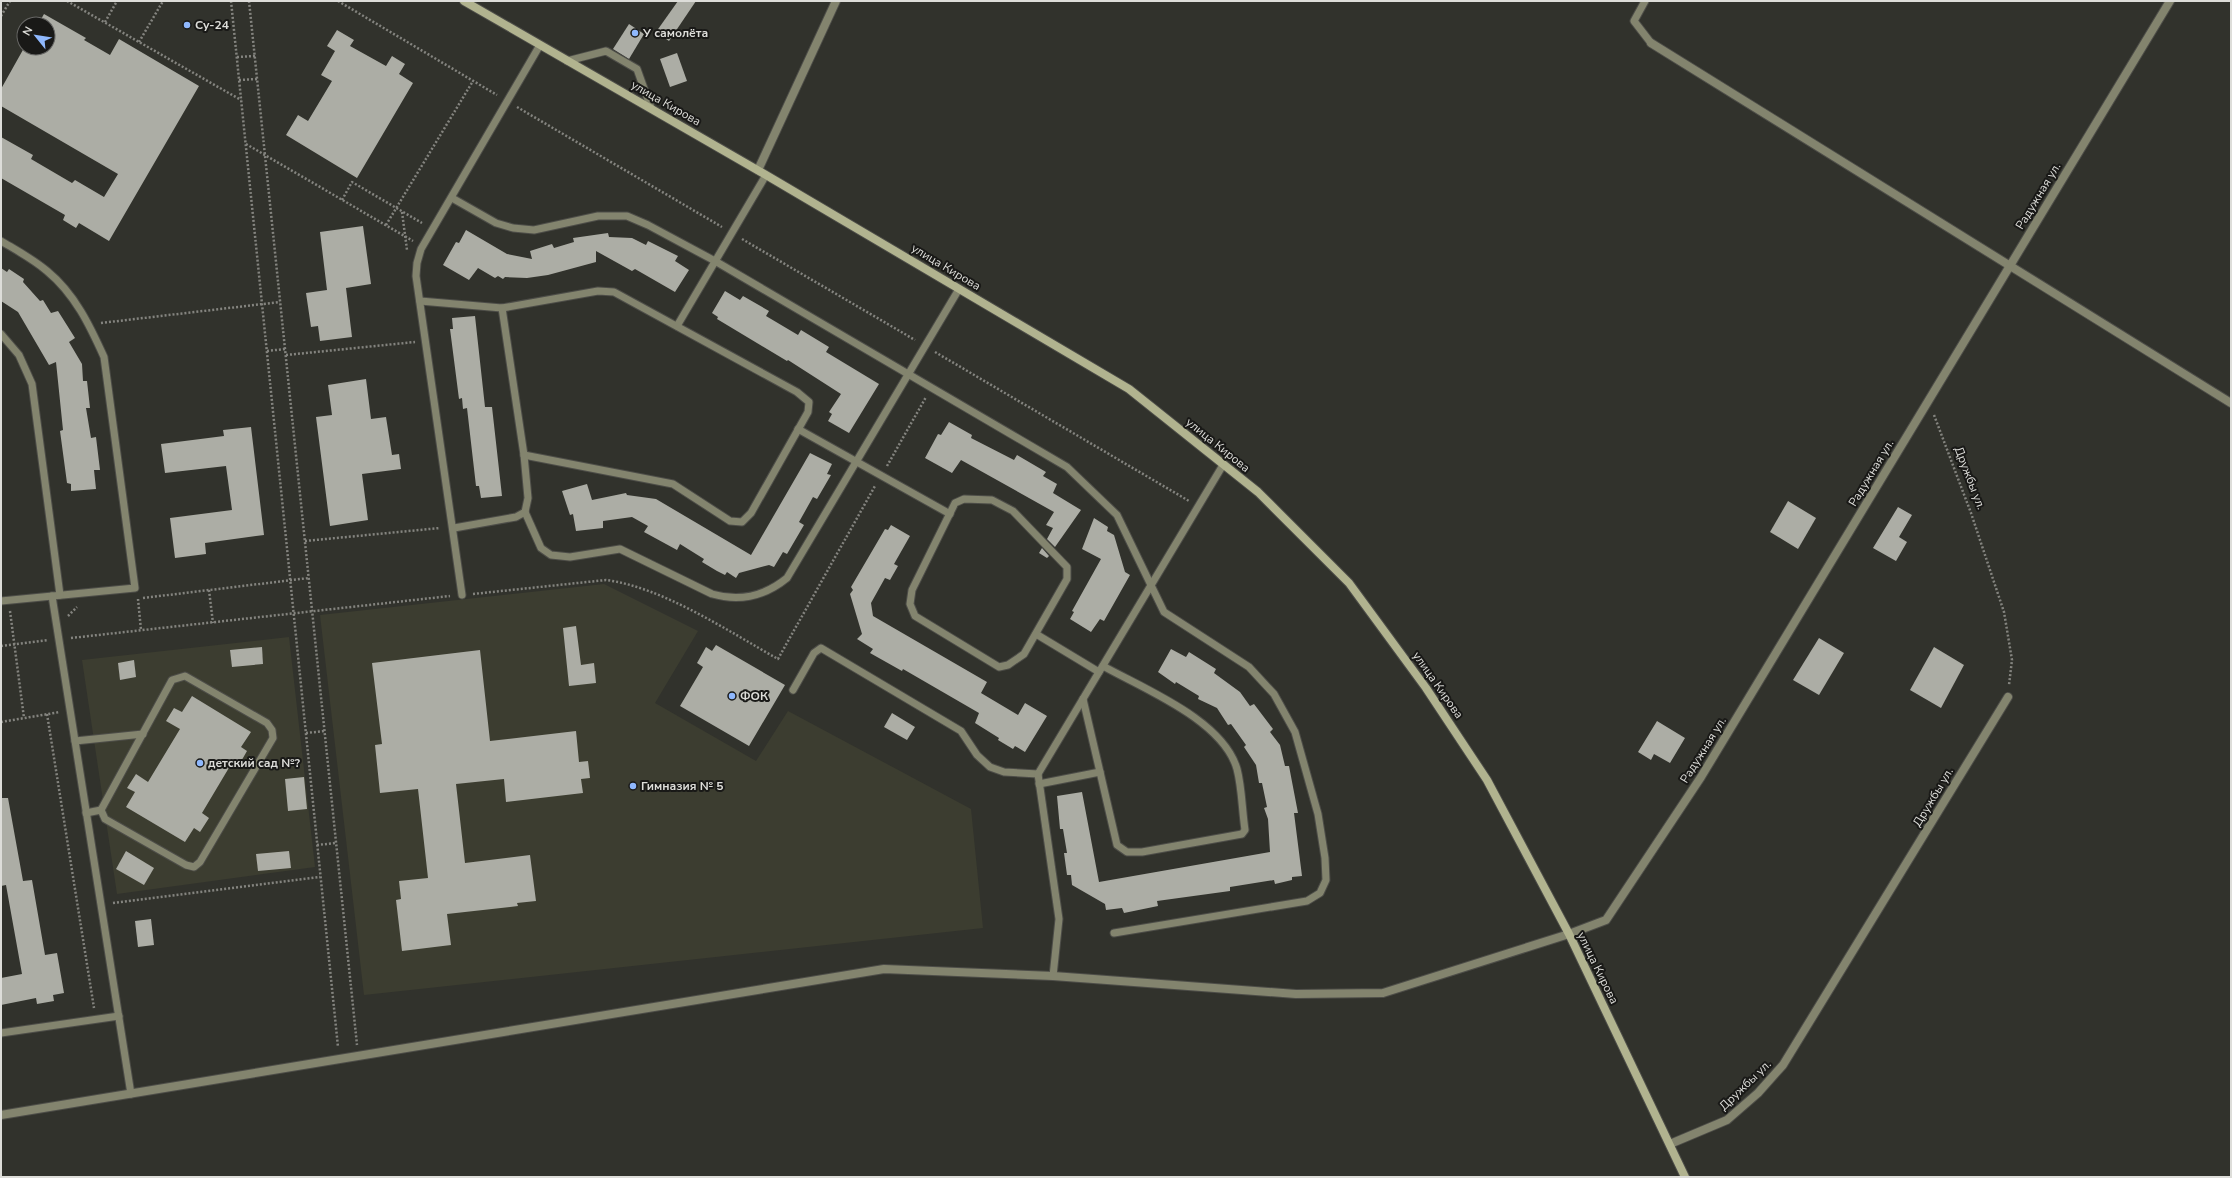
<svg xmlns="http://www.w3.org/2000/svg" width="2232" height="1178" viewBox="0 0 2232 1178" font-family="'Nunito Sans',sans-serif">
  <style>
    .built { fill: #3c3d30 }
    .building { fill: #acada5 }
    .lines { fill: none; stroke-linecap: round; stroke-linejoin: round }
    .lane-casing { stroke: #4d4d48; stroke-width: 9 }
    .street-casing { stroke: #4d4d48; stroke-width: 10 }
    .secondary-casing { stroke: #4d4d48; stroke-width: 10 }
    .path { stroke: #84847f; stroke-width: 2.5; stroke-dasharray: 2 2; stroke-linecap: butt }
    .lane { stroke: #83846e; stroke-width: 7 }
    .street { stroke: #83846e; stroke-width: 8 }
    .secondary { stroke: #b1b38f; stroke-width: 8 }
    .poi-dot { fill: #8fb8fd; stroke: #191917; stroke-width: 1.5 }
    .labels { text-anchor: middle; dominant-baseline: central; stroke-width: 4; stroke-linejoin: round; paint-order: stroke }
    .poi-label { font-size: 12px; font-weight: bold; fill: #ddddd9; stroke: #191917; text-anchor: start }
    .street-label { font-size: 12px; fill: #ddddd9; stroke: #191917 }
  </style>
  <rect width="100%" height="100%" fill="#31322c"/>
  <g class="built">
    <path d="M604,584L698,631L655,703L756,761L788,711L971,809L983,928L364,995L320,615Z"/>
    <path d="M289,637L315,867L117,894L82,660Z"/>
  </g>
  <g class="building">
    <path d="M678,1H696L669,41L656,32Z"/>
    <path d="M44,14L86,38L84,40L110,55L119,39L199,86L109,241L79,223L76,228L63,220L65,215L1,178V137L33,155L31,159L72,183L75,180L104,197L118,174L1,106V89L24,48H48V24H32L36,18L40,21Z"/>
    <path d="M629,24L644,34L629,59L613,49Z"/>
    <path d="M337,30L354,40L350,46L386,66L392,56L405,64L399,74L413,83L357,178L286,135L298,115L308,121L332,81L321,75L335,51L327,46Z"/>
    <path d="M677,53L687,81L670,87L660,59Z"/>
    <path d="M363,226L371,284L346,288L352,337L320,341L318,326L311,327L306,293L327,290L320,232Z"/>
    <path d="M466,230L507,254L532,259L530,251L552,244L554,248L574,242L573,238L608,233L609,237L632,238L646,245L648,241L678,256L675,261L689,270L675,292L635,269L632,271L596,251V262L548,275L527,278L505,277L503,279L498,276L495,278L478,268L469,280L443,265L456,242L459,243Z"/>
    <path d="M1,268L7,272L9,269L24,279L23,282L40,301L43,300L51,313L58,311L75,338L69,342L82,364L83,381H87L90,408H86L91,438L96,437L100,470H94L96,489L71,491V484L67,483L60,431L63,430L56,362L49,365L18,312L1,301Z"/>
    <path d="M725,291L740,300L743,296L769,311L766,316L798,335L801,330L829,347L826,352L879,384L849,433L828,421L832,414L829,412L841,394L788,360L787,361L717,319L718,317L712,313Z"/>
    <path d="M475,316L485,407H492L502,496L481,498L479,486H476L467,408L463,409L462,398L459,399L450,329H453L452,318Z"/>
    <path d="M366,379L371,419L386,417L392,455L399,454L401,469L362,474L368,520L330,526L316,417L332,415L328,385Z"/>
    <path d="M949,422L972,435L971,438L1014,460L1017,455L1046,472L1043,476L1057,484L1053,493L1081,510L1055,547L1047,539L1053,528L1046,525L1054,512L961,460L952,473L925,458L938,434L941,435Z"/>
    <path d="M251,427L264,535L205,543L206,554L175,558L170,518L232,510L226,466L165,473L161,444L224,436L223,430Z"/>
    <path d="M810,453L832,464L827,474L831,475L817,499L813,497L799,522L804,525L787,554L783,552L774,567L769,565L739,573L736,578L727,572L725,575L717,571L702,562L704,559L680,544L677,550L644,532L648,526L632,517L603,521V528L576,531L573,514L570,515L562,491L587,484L592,500L626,493L627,495L656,499L751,555Z"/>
    <path d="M1788,501L1816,518L1798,549L1770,532Z"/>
    <path d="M1898,507L1912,515L1899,537L1907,542L1896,561L1873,548Z"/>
    <path d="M1094,518L1108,527L1107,531L1114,535L1125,572L1130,575L1104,621L1100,619L1091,632L1070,619L1074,612L1072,611L1101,559L1082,549Z"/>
    <path d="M891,525L910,536L894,564L898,566L890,580L885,578L871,603L873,616L987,682L981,693L1018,715L1025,703L1047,716L1025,752L1015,746L1013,749L998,740L999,738L975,723L979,713L903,669L902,671L870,653L873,649L857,639L862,634L850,594L853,590L851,587L885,529L888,530Z"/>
    <path d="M1042,548L1049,556L1047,558L1039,553Z"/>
    <path d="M576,626L581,665L594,663L596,683L569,686L563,628Z"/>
    <path d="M1819,638L1844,653L1819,695L1793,680Z"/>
    <path d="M716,645L785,685L749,746L680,706L703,667L697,663L706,647L712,651Z"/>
    <path d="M262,647L263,664L232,667L230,650Z"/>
    <path d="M1934,647L1964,665L1941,708L1910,690Z"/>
    <path d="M1171,649L1186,657L1189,652L1216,669L1214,673L1240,692L1250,706L1254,704L1273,729L1270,732L1280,745L1285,766H1289L1298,813H1294L1302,876L1292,877V880L1275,884L1274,880L1230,887V891L1157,901L1158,906L1124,913L1122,908L1106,910L1105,904L1072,885L1071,875H1067L1064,853H1067L1063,829H1060L1057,796L1082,792L1099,882L1270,852L1268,819L1264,808L1267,807L1262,783H1259L1256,765L1244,747L1246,745L1231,724L1228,725L1217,708L1198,699L1199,696L1176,682L1175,684L1158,672Z"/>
    <path d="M480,650L490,741L576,731L579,762L588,761L590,778L581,779L583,793L506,802L504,779L456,784L465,863L530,855L536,901L517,903L518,906L447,914L451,945L402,951L396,900L401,899L399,881L428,878L418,789L380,793L375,745L382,744L372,663Z"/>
    <path d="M134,660L136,677L120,680L118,663Z"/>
    <path d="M192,696L251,732L241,747L247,751L239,765L233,761L202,813L209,818L200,832L194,828L185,842L126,807L135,792L127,788L136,774L148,782L180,729L166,721L174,708L182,712Z"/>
    <path d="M892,713L915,727L907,740L884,727Z"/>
    <path d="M1657,721L1685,738L1670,763L1654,754L1651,760L1638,752Z"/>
    <path d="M304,777L307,809L288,811L285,779Z"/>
    <path d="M1,798H8L23,881L32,880L45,955L57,953L64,993L53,995L54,1001L37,1004L36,998L1,1005V978L22,974L6,885L1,886Z"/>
    <path d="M126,851L154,868L144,885L116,869Z"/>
    <path d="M289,851L291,868L258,871L256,854Z"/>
    <path d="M151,919L154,945L138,947L135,921Z"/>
  </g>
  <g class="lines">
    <defs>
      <g id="lane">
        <path d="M1645,1L1634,21L1651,43"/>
        <path d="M567,61L606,51L637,69L651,108"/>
        <path d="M452,198L496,223L513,228L534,230L598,216H627L648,225L715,261L1067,467L1117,515L1164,612L1249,667L1274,694L1295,732L1318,814L1325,858L1326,880L1320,893L1307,901L1114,933"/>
        <path d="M1,241C16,250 33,259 47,271C75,294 90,326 104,357L135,588L1,601"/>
        <path d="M420,301L502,308L598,291L614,292L797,392L809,402L808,412L751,513L742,522L730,521L673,484L524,455"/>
        <path d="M677,326L766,175"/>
        <path d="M1,334L19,355L32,384L60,595"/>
        <path d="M798,429L950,514"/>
        <path d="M964,499L992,500L1013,511L1067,567V579L1024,654L1008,665L999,667L915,616L910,604L912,590L955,503Z"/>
        <path d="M525,512L541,548L551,555L570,557L620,549L712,594C740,602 765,596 787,578L959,289"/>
        <path d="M454,528L516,517L525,512L528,498L524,455L502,308"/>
        <path d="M462,595L416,276L417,263L421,249L540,45"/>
        <path d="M52,596L131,1094"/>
        <path d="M1036,634L1099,672"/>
        <path d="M185,676L267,723L272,730L273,738L200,862L194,867L186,865L105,819L101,810L172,680Z"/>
        <path d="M793,690L814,653L821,648L961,731L977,755L990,767L1004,772L1038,774"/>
        <path d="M1083,699L1117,845L1127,852H1142L1242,834L1245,830C1242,810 1242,788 1237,769C1223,720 1144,689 1103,666"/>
        <path d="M75,741L143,734"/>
        <path d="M1039,784L1100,772"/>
        <path d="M86,813L101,810"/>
        <path d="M1053,976L1059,919L1038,774L1223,465"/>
        <path d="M1,1033L119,1016"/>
      </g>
      <g id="street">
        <path d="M1651,43L2231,403"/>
        <path d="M758,170L836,1"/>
        <path d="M1,1115L884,969L1053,976L1296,994L1383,993L1569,934L1606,920L1701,777L2170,1"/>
        <path d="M1670,1144L1727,1120L1758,1093L1783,1065L2008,697"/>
      </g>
      <path id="secondary" d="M464,1L766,175L1129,389L1258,492L1349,583L1426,688L1487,780L1569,934L1685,1177"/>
    </defs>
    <use href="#lane" class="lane-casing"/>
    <use href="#street" class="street-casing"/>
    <use href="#secondary" class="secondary-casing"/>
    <g class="path">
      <path d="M67,1L241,100"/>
      <path d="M231,1L338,1047"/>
      <path d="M249,1L357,1045"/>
      <path d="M338,1L497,95"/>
      <path d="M1,16L10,1"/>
      <path d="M105,22L117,1"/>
      <path d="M139,42L163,1"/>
      <path d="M237,57L255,56"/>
      <path d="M239,80L258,79"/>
      <path d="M517,107L722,227"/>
      <path d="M246,144L413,241"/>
      <path d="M342,200L352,182L422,223"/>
      <path d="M402,212L407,250"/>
      <path d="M386,225L473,81"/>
      <path d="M742,239L915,340"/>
      <path d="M101,323L280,302"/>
      <path d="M267,351L285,349"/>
      <path d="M935,352L1189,501"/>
      <path d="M286,355L415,342"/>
      <path d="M1934,415L1971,513L2004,612L2012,660L2009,685"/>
      <path d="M887,466L926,397"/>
      <path d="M305,541L440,528"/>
      <path d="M209,590L213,623"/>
      <path d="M473,594L606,580C662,587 728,631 778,659L875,486"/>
      <path d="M143,598L309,578"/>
      <path d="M138,599L141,630"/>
      <path d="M10,611L24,718"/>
      <path d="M68,616L77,607"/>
      <path d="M71,638L450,596"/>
      <path d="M1,646L48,640"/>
      <path d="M47,714L94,1008"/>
      <path d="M1,722L60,712"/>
      <path d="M306,733L325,731"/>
      <path d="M317,845L336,843"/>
      <path d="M113,903L320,877"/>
    </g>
    <use href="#lane" class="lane"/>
    <use href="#street" class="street"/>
    <use href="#secondary" class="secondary"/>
  </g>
  <g class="poi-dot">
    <circle cx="187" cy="25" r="4"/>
    <circle cx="635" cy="33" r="4"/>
    <circle cx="732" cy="696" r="4"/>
    <circle cx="200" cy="763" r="4"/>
    <circle cx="633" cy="786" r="4"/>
  </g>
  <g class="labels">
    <g class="poi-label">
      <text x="195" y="25">Су-24</text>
      <text x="643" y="33">У самолёта</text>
      <text x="740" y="696">ФОК</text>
      <text x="208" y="763">детский сад №?</text>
      <text x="641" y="786">Гимназия № 5</text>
    </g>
    <g class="street-label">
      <text transform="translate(666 103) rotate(30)">улица Кирова</text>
      <text transform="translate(2038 196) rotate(-59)">Радужная ул.</text>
      <text transform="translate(946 267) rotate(31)">улица Кирова</text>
      <text transform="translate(1218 445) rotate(39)">улица Кирова</text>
      <text transform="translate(1871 473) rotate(-59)">Радужная ул.</text>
      <text transform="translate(1970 478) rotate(69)">Дружбы ул.</text>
      <text transform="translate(1438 685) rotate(55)">улица Кирова</text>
      <text transform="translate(1703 750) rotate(-58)">Радужная ул.</text>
      <text transform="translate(1933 797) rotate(-59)">Дружбы ул.</text>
      <text transform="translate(1598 968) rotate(64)">улица Кирова</text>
      <text transform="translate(1745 1085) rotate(-44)">Дружбы ул.</text>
    </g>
  </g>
  <rect width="2232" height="1178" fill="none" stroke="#ddddd9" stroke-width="4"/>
  <g transform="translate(36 36) rotate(300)"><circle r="19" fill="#191917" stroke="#676765"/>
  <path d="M0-3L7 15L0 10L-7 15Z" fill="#8fb8fd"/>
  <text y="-6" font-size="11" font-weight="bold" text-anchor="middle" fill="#ddddd9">N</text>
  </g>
</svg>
